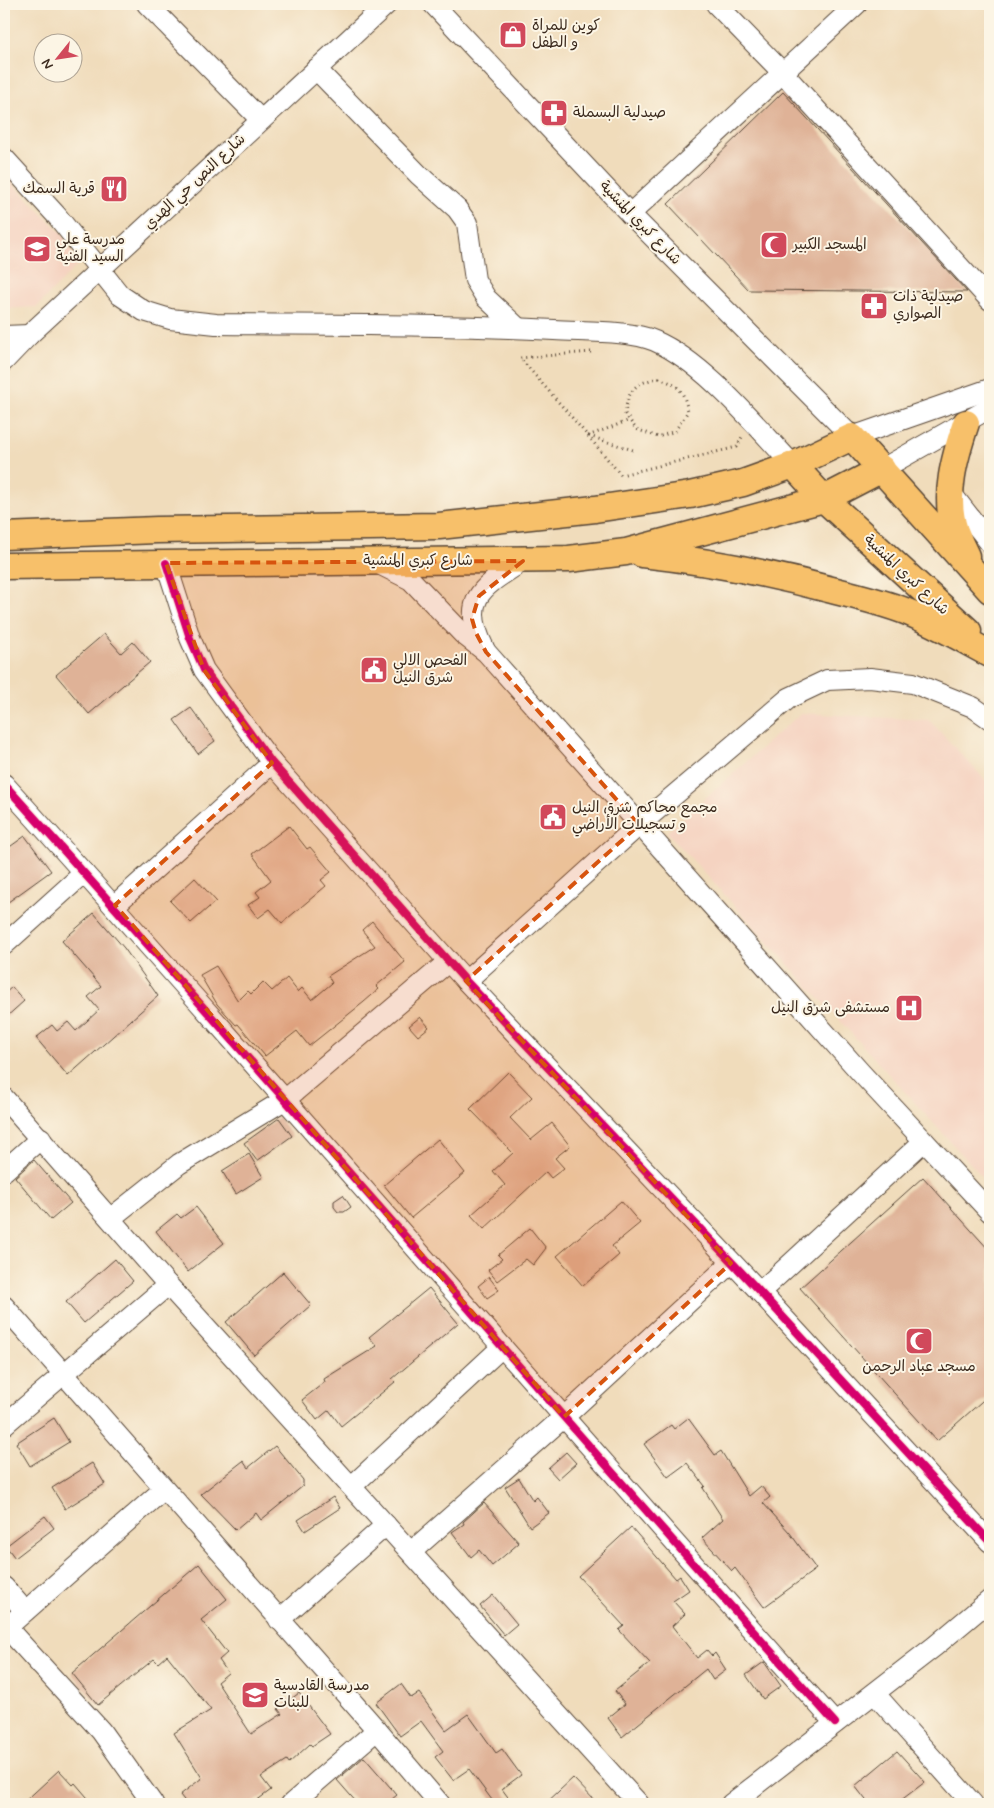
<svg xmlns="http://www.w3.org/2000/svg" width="994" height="1808" viewBox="0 0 994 1808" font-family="Mynerve,'Playpen Sans Arabic',sans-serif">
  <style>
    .built { fill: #f5d3c1 }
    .building { fill: #dfb297 }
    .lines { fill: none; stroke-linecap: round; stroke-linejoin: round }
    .minor-casing { stroke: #564536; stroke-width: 22 }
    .major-casing { stroke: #564536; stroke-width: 29 }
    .path { stroke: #564536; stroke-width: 3; stroke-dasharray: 1 4; stroke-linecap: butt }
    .minor { stroke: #fff; stroke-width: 20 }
    .major { stroke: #f7c06b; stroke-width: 26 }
    .cycleway-casing { stroke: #fcf5e5; stroke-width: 11 }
    .cycleway { stroke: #d6006c; stroke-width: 8 }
    .marked { fill: #d7540e; fill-opacity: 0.2; stroke: #d7540e; stroke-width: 4; stroke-dasharray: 10 6; stroke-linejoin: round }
    .labels { text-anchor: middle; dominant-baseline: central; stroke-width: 4; stroke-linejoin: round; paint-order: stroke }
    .poi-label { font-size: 15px; fill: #3b2a1e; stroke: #fcf5e5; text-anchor: start }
    .street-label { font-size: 15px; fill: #3b2a1e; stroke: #fcf5e5 }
  </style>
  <rect width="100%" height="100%" fill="#fcf5e5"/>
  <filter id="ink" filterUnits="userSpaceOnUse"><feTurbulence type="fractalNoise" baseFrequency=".02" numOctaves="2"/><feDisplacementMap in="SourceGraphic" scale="10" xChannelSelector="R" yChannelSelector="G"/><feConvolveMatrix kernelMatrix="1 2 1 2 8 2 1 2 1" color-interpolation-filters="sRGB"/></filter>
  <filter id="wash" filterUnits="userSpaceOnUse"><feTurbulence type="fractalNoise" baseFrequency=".0096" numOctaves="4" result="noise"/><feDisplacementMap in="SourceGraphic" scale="20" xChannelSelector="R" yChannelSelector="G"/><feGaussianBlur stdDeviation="1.12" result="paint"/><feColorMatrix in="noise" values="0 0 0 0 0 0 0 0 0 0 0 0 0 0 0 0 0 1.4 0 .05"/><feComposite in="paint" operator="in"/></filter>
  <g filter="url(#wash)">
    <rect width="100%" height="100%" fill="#f0dcbb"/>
    <g class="built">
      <path d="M4,175L63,235L78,264L37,307L4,309Z"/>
      <path d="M801,713L929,720L990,785V1185L667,832Z"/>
    </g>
    <g id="blocks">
      <g class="building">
        <path d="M783,92L967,292L749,290L668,204Z"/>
        <path d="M104,634L121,653L133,642L150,662L89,714L56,675Z"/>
        <path d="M191,708L215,741L198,754L174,720Z"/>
        <path d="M289,826L307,849L310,847L331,872L321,880L326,886L282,923L270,909L258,918L248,905L260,897L256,892L271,880L252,854Z"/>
        <path d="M25,836L51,871L4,905V851Z"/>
        <path d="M195,878L216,901L191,923L170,901Z"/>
        <path d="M94,913L124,948L158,996L68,1076L36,1038L52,1025L57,1031L68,1022L76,1031L99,1010L88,997L101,986L62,941Z"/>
        <path d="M372,921L405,962L376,986L379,989L364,1002L309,1046L297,1031L265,1056L238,1024L236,1025L217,1004L200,975L216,966L238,1001L248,991L251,994L263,982L272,991L287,978L298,992L302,988L312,1000L332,983L328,976L375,946L362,930Z"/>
        <path d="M12,987L24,1001L4,1019V994Z"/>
        <path d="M420,1017L429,1027L418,1036L409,1026Z"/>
        <path d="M508,1072L532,1097L510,1118L531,1140L552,1123L570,1146L555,1158L564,1168L551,1178L546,1172L484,1229L471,1215L505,1185L493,1171L513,1153L470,1109Z"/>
        <path d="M279,1118L292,1136L257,1161L244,1143Z"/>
        <path d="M438,1139L465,1173L411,1218L384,1185Z"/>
        <path d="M249,1154L263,1177L236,1194L222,1171Z"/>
        <path d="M34,1160L71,1203L51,1220L15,1177Z"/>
        <path d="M923,1177L990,1251V1394L937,1441L800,1288Z"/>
        <path d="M343,1195L351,1207L344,1212H338L334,1207V1201Z"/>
        <path d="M621,1201L640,1223L612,1246L619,1255L583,1286L557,1256Z"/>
        <path d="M196,1207L224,1243L188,1272L156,1231L177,1214L181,1218Z"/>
        <path d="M530,1228L546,1248L533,1265L526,1259L497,1281L488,1270L502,1259L498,1255Z"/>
        <path d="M115,1259L133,1281L84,1323L66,1302Z"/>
        <path d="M283,1272L311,1305L254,1355L226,1322Z"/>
        <path d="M489,1277L499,1290L487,1298L478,1286Z"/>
        <path d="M429,1288L458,1323L392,1379L395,1382L341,1426L329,1410L317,1420L302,1400L325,1382L324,1379L377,1346L369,1337Z"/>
        <path d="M54,1418L69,1442L30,1466L16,1443Z"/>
        <path d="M688,1418L715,1455L721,1451L749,1496L761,1486L770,1497L763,1503L790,1533L816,1569L764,1607L735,1568L732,1571L702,1538L723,1519L703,1488L705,1486L687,1463L668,1477L644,1444L671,1425L674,1429Z"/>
        <path d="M275,1446L303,1480V1486L261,1520L256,1513L236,1530L201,1494L243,1461L248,1468Z"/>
        <path d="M566,1452L576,1463L558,1479L548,1468Z"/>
        <path d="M92,1463L105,1484L65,1509L52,1488Z"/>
        <path d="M519,1478L533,1501L537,1497L549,1513L530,1527L505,1487Z"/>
        <path d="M333,1497L340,1508L305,1531L298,1520Z"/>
        <path d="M484,1503L519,1543L492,1566L479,1550L471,1557L452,1532L464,1524L463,1522Z"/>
        <path d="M45,1516L54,1528L15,1558L6,1546Z"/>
        <path d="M631,1527L676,1579L680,1576L689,1590L673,1601L685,1614L672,1626L697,1658L707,1650L712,1656L715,1653L726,1670L713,1680L706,1669L622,1737L608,1718L625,1704L615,1691L650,1663L619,1630L624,1626L578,1576Z"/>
        <path d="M199,1564L227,1599L201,1620L227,1653L219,1660L228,1673L217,1682L251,1734L282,1714L278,1709L299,1693L330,1734L312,1746L310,1744L289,1763L287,1760L261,1777L271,1790L252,1804H187L180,1795L202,1778L174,1733L211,1710L167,1655L158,1663L154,1659L98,1705L72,1673Z"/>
        <path d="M493,1595L517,1624L504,1635L480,1606Z"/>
        <path d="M764,1662L781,1686L763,1699L746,1675Z"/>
        <path d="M401,1684L411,1698L419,1693L446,1730L468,1714L496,1753L502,1749L521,1775L502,1789L513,1804H495L469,1769L453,1780L435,1757L443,1751L421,1721L400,1736L376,1703Z"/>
        <path d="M897,1751L925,1782L896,1804H869L855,1786Z"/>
        <path d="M364,1757L397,1795L386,1804H358L337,1780Z"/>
        <path d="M59,1770L73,1785L75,1783L93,1804H22Z"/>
        <path d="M573,1778L598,1804H545Z"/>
      </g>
    </g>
  </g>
  <g filter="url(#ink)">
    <use href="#blocks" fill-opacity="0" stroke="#564536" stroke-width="1"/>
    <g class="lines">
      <defs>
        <g id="minor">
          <path d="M147,4L261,120"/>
          <path d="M433,4L630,214L852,437L990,389"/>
          <path d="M716,4L782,72L990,300"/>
          <path d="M316,69L419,175L457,209L467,223L475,280L486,298L518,328"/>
          <path d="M4,158L57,216L120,295L144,311L170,319L216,324C329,325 442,324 554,330C582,332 631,330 655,341C705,363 755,425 793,465"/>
          <path d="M630,214L857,4"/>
          <path d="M4,336L29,335"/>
          <path d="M4,361L29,335L387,4"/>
          <path d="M882,469L990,408"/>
          <path d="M951,493L990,543"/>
          <path d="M375,562L411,580L463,634L486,652L861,1073L990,1212"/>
          <path d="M166,563L190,638L204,670L272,763L466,981L760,1292L990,1542"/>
          <path d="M484,648C459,598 483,587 523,561"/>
          <path d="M4,784C284,1094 556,1412 835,1723"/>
          <path d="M115,905L272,763"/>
          <path d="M4,945L84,873"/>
          <path d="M466,981L639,825L789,698L827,680L870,678L913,683L973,707L990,719"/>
          <path d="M4,1098L168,1285L639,1804"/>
          <path d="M4,1171L41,1138"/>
          <path d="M111,1218L179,1164L286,1099L449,961"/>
          <path d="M760,1292L924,1141"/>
          <path d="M4,1306L377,1730L440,1804"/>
          <path d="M4,1425L168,1285"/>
          <path d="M352,1486L502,1347"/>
          <path d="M411,1552L564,1417L731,1263"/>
          <path d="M4,1587L25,1611"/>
          <path d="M279,1620L386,1525"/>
          <path d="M6,1627L101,1731L153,1804"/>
          <path d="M4,1630L164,1489"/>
          <path d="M875,1694L973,1804"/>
          <path d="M291,1804L377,1730"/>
          <path d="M731,1804L935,1646L990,1600"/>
        </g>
        <g id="major">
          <path d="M793,465L824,499L968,631"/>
          <path d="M4,536L157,530L439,526L595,509L690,495L743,483L793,465L852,437L990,590"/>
          <path d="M642,554C707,561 769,573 832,590C856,596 882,602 905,611C935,623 962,639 990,654"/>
          <path d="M966,556C962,548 958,539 955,531C943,496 955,456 966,423"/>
          <path d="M4,566L569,559L626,552L824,499L882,469"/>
        </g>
      </defs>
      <use href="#minor" class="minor-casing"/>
      <use href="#major" class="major-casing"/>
      <g class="path">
        <path d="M591,352L520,358L588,436L630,420"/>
        <path d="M659,378C680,386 683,390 688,411L675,431L658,437L636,429L625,414C628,389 635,383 659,378Z"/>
        <path d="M588,436L621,475L737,447L742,437"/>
        <path d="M589,436L636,451"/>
      </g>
      <use href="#minor" class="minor"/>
      <use href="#major" class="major"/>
      <defs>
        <g id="cycleway">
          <path d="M166,563L190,638L204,670L272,763L466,981L760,1292L990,1542"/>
          <path d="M4,784C284,1094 556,1412 835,1723"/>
        </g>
      </defs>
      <use href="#cycleway" class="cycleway-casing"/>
      <use href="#cycleway" class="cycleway"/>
    </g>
  </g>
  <path class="marked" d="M523,561L479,596L472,619L476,633L486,652L639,825L466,981L731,1263L564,1417L115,905L272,763L204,670L166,563Z"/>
  <defs>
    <symbol id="shop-square" viewBox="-11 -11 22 22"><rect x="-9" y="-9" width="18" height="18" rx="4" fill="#d1495b" stroke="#fcf5e5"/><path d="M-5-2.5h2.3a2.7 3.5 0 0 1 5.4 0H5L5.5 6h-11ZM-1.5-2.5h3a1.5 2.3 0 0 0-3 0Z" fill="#fff"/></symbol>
    <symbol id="pharmacy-square" viewBox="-11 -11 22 22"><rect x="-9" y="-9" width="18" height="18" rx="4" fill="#d1495b" stroke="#fcf5e5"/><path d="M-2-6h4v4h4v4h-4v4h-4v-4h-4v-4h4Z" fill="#fff"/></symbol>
    <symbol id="restaurant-square" viewBox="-11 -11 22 22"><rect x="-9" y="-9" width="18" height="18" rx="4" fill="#d1495b" stroke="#fcf5e5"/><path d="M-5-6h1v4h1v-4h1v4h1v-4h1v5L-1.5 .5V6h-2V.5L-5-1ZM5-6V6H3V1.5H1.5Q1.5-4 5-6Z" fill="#fff"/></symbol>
    <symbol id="mosque-square" viewBox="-11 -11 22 22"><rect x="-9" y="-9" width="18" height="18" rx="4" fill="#d1495b" stroke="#fcf5e5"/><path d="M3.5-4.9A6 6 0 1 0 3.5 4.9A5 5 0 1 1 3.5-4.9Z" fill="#fff"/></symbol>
    <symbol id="school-square" viewBox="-11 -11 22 22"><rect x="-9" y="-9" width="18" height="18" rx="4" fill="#d1495b" stroke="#fcf5e5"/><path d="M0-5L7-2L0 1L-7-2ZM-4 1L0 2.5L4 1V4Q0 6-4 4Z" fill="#fff"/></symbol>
    <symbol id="civic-square" viewBox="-11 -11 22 22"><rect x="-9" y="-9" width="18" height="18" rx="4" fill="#d1495b" stroke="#fcf5e5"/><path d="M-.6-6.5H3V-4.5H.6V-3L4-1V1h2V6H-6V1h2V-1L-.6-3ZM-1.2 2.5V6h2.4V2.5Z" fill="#fff"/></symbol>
    <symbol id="hospital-square" viewBox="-11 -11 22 22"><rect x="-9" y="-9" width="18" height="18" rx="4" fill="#d1495b" stroke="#fcf5e5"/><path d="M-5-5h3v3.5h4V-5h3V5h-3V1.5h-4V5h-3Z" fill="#fff"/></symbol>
  </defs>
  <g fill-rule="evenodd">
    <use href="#shop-square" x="497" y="19" width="32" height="32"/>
    <use href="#pharmacy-square" x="538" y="97" width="32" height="32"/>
    <use href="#restaurant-square" x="98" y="173" width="32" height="32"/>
    <use href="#mosque-square" x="758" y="229" width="32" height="32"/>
    <use href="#school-square" x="21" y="233" width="32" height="32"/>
    <use href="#pharmacy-square" x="858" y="290" width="32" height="32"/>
    <use href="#civic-square" x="358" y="654" width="32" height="32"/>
    <use href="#civic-square" x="537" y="801" width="32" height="32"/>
    <use href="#hospital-square" x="893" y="992" width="32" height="32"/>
    <use href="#mosque-square" x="903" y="1325" width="32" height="32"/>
    <use href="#school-square" x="239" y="1679" width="32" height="32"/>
  </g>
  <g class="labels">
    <g class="poi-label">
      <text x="532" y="26">كوين للمراة<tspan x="532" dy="17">و الطفل</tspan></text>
      <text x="573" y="113">صيدلية البسملة</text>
      <text x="95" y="189" text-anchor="end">قرية السمك</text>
      <text x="56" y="240">مدرسة علي<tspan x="56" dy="17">السيد الفنية</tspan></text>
      <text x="793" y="245">المسجد الكبير</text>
      <text x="893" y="297">صيدلية ذات<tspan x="893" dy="17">الصواري</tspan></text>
      <text x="393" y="661">الفحص الالي<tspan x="393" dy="17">شرق النيل</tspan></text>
      <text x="572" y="808">مجمع محاكم شرق النيل<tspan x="572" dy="17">و تسجيلات الأراضي</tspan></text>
      <text x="890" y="1008" text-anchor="end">مستشفى شرق النيل</text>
      <text x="919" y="1367" text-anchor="middle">مسجد عباد الرحمن</text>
      <text x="274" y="1686">مدرسة القادسية<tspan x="274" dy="17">للبنات</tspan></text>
    </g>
    <g class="street-label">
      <text transform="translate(195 182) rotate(-43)">شارع النص حي الهدي</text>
      <text transform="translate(640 223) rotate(46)">شارع كبري المنشية</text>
      <text x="418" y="561">شارع كبري المنشية</text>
      <text transform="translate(906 575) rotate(43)">شارع كبري المنشية</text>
    </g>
  </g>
  <rect width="994" height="1808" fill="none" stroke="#fcf5e5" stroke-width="20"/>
  <g transform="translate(58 58) rotate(240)"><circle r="24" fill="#fcf5e5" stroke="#afa495"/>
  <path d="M0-4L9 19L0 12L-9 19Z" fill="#d1495b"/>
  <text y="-8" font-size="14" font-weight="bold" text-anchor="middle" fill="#3b2a1e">N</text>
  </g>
</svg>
